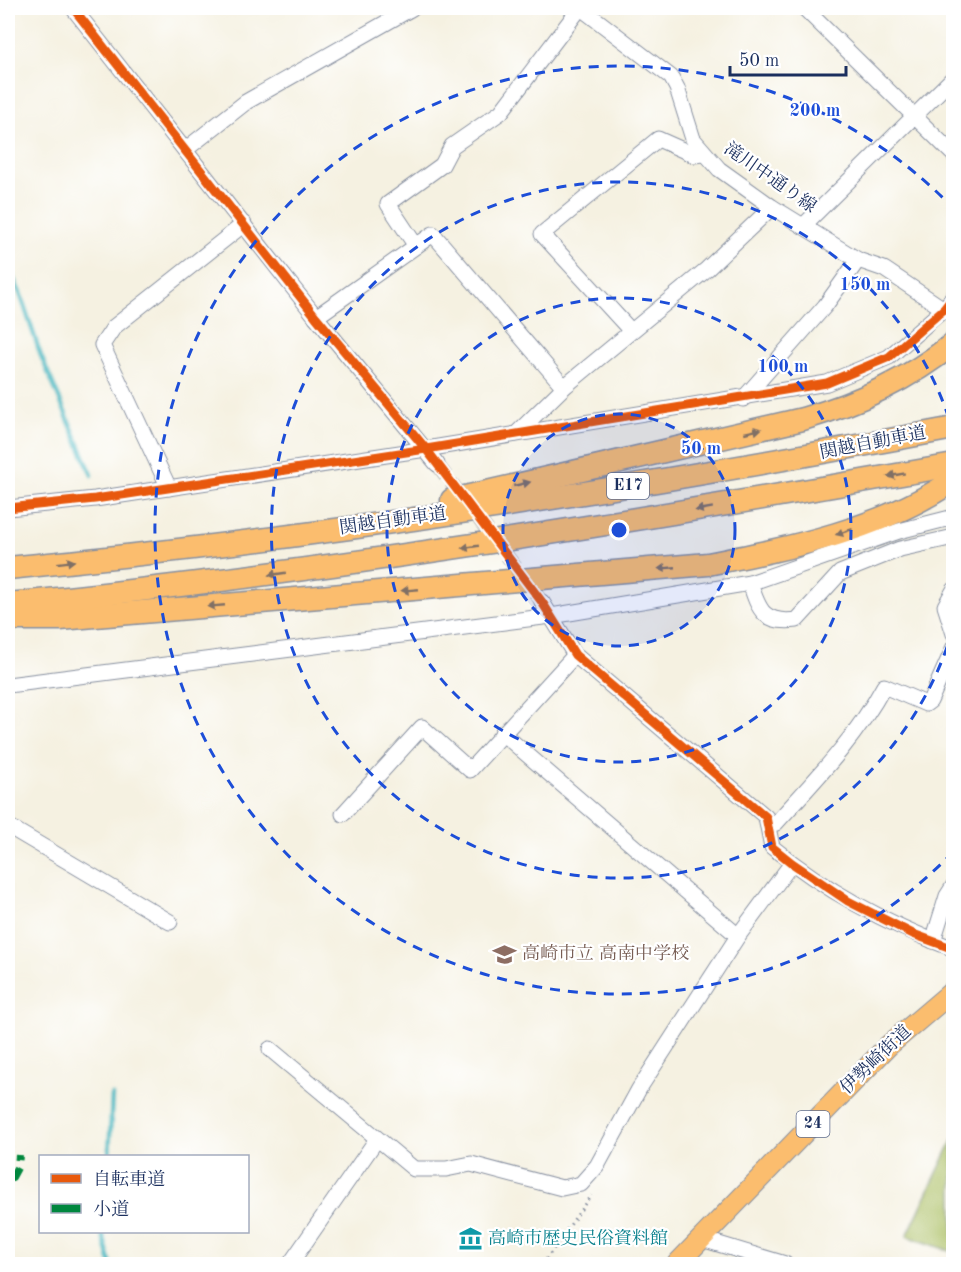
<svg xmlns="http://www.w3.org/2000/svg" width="961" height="1272" viewBox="0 0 961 1272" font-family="'Old Standard TT','Noto Serif JP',serif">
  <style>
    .green { fill: #acc065; stroke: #647862; stroke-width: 1.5 }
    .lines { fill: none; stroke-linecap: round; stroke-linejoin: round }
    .stream { stroke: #49b8c1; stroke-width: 4.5 }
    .minor-tunnel { stroke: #c9cac7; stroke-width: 15; stroke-dasharray: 15 8; stroke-linecap: butt }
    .minor-casing { stroke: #8890a0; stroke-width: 17 }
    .major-casing { stroke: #8890a0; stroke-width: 22 }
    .highway-casing { stroke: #8890a0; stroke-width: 25 }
    .path { stroke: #8890a0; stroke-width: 3; stroke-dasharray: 1.5 4.5; stroke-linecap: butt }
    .minor { stroke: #fff; stroke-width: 15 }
    .major { stroke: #fbbd6e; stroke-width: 20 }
    .highway { stroke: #fbbd6e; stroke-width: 22 }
    .quiet { stroke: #00873e; stroke-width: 8; stroke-dasharray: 15 8; stroke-linecap: butt }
    .cycleway-casing { stroke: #fff; stroke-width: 13 }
    .cycleway { stroke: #e8590c; stroke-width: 9 }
    .oneway { fill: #806f65 }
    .ring { fill: none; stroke: #1d4ed8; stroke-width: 3; stroke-dasharray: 10 8 }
    .labels { text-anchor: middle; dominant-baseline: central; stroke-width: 4.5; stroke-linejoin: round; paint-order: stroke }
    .shield { fill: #fff; stroke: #5f6d8e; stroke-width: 1.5 }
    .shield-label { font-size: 16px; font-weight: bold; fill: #1b2f5e }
    .street-label { font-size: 18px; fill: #1b2f5e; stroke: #fff }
    .education-label { font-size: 18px; fill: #785e54; stroke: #fff; text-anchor: start }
    .culture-label { font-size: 18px; fill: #0d838f; stroke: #fff; text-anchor: start }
    .centre { fill: #1d4ed8; stroke: #fff; stroke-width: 3 }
    .ring-label { font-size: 18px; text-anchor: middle; font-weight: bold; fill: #1d4ed8; stroke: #fff; stroke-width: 4.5; stroke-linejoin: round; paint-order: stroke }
  </style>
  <rect width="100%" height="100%" fill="#fff"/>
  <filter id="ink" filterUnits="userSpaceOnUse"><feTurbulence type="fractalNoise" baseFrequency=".0167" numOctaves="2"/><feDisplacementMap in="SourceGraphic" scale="12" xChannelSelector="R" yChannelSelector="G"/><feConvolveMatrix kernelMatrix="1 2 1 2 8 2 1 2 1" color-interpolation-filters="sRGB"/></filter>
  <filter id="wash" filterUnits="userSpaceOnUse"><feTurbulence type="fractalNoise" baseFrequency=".008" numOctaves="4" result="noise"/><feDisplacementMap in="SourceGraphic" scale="24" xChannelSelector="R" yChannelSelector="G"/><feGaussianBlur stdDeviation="1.35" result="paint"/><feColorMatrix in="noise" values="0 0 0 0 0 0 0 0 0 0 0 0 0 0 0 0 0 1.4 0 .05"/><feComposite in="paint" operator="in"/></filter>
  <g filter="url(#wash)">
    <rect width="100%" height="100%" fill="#f5f1e1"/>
    <path class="green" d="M953,1139V1252L907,1236Z"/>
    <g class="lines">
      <g class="stream">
        <path d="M8,267L20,293L41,356L92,475"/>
        <path d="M109,1156L112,1095"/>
        <path d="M102,1232L111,1264"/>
      </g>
    </g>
  </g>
  <g filter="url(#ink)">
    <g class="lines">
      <path class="minor-tunnel" d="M437,464L542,602"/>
      <defs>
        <g id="minor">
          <path d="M73,8L316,317L437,464"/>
          <path d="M581,8L671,77L677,88L693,139L719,169L772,207L858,260L884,269L954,316"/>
          <path d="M804,8L954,155"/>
          <path d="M185,150L246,102L412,8"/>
          <path d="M803,226L954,77"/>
          <path d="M416,246L388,204L442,165L452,146L501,112L580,8"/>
          <path d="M316,317L433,234L564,387"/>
          <path d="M631,331L542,234L658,139L694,155L704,154"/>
          <path d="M743,399L825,306L858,260"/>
          <path d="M516,434L564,387L707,269L772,207"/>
          <path d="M169,488L102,345L114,327L244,224"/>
          <path d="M8,508L95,499L426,449L827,383L889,357L944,309L954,296"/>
          <path d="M750,583C759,611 764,624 797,620L840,573L900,549L954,537"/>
          <path d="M954,590L945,606L954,634"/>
          <path d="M542,602L575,655L766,817L772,847C827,892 887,924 954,949"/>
          <path d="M8,685L551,616L750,583L899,531L954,517"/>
          <path d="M502,733L738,936"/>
          <path d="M343,814L422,727L470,770L575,655"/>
          <path d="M8,826L170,922"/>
          <path d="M768,826L776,823C816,779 856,738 884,686L926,704L930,701L954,647"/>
          <path d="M933,941L947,896L954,885"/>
          <path d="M270,1049L414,1169H446L471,1164L562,1188L581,1184L597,1166L639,1089L738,936L792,863"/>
          <path d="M702,1239L785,1264"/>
          <path d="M290,1264L377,1139"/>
        </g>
        <path id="major" d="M677,1264L888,1046L954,990"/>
        <g id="highway">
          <path d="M452,500L803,419C860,402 908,380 954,343"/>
          <path d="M8,568C325,538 640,487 954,428"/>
          <path d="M8,604C325,573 639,520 954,465"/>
          <path d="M8,619H60L708,564C794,547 880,530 954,480"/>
        </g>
      </defs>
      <use href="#minor" class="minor-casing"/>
      <use href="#major" class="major-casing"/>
      <use href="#highway" class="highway-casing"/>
      <path class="path" d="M543,1264L591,1195"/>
      <use href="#minor" class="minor"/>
      <use href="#major" class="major"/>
      <use href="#highway" class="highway"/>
      <path class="quiet" d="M8,1179L12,1177L18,1166L19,1155"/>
      <defs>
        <g id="cycleway">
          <path d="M73,8L316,317L426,449L542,602L575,655L766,817L772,847L792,863L848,901L913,934L954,949"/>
          <path d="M8,508L95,499L426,449L827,383L889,357L944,309L954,296"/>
        </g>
      </defs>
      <use href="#cycleway" class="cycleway-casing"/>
      <use href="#cycleway" class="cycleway"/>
    </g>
    <defs><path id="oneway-solid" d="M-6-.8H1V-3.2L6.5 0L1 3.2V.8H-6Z" transform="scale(1.5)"/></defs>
    <g class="oneway">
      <use href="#oneway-solid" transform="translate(753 431) rotate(-13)"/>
      <use href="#oneway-solid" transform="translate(896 475) rotate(170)"/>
      <use href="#oneway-solid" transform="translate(522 484) rotate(-13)"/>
      <use href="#oneway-solid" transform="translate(704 509) rotate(170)"/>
      <use href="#oneway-solid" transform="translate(844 532) rotate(162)"/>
      <use href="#oneway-solid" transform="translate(470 547) rotate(172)"/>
      <use href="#oneway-solid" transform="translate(66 562) rotate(-7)"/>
      <use href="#oneway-solid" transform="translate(667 568) rotate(175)"/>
      <use href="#oneway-solid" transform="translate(277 574) rotate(172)"/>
      <use href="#oneway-solid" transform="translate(410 590) rotate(175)"/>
      <use href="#oneway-solid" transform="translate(216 606) rotate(175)"/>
    </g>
  </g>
  <circle cx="619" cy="530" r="116" fill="#1d4ed8" fill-opacity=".12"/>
  <g class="ring">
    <circle cx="619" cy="530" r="116"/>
    <circle cx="619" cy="530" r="232"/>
    <path d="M953 629A348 348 0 1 1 953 431"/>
    <path d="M953 852A464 464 0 1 1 953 208"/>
  </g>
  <defs>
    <symbol id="school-bare" viewBox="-9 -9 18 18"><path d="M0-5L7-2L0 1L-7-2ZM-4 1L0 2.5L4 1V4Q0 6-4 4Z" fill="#8d6e63" stroke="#fff" stroke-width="2.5" paint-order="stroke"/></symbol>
    <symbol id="museum-bare" viewBox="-9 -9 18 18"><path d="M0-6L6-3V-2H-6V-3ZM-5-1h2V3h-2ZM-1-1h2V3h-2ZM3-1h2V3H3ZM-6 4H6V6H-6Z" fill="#0f9aa8" stroke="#fff" stroke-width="2.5" paint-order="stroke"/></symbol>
  </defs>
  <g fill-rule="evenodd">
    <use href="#school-bare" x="488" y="938" width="33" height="33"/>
    <use href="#museum-bare" x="454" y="1222" width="33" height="33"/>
  </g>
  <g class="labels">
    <g class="shield">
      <rect x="607" y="473" width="42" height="26" rx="4.5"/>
      <rect x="796.5" y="1111" width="33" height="26" rx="4.5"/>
    </g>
    <g class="shield-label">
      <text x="628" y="486">E17</text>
      <text x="813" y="1124">24</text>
    </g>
    <g class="street-label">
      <text transform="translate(770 178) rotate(35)">滝川中通り線</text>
      <text transform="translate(873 443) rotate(-11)">関越自動車道</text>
      <text transform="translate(393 521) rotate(-8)">関越自動車道</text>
      <text transform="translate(876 1060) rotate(-44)">伊勢崎街道</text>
    </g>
    <g class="education-label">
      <text x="522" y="954">高崎市立 高南中学校</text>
    </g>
    <g class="culture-label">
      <text x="488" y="1239">高崎市歴史民俗資料館</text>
    </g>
  </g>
  <circle cx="619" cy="530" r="9" class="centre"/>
  <g class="ring-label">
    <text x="815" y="116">200 m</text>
    <text x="865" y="290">150 m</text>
    <text x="783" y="372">100 m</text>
    <text x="701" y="454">50 m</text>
  </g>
  <rect width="961" height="1272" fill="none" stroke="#fff" stroke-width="30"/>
  <rect x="39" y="1155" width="210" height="78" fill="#ffffff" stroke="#a4acbf" stroke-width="1.5"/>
  <rect x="51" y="1174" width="30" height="9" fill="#e8590c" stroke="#a4acbf" stroke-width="1.5"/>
  <text x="93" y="1185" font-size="18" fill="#1b2f5e">自転車道</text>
  <rect x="51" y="1204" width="30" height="9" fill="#00873e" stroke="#a4acbf" stroke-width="1.5"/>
  <text x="93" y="1215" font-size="18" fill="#1b2f5e">小道</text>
  <path d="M730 66v9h116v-9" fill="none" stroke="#1b2f5e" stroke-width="3"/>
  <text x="739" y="66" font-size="18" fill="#1b2f5e" stroke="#ffffff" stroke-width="4.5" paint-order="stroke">50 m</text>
</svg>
